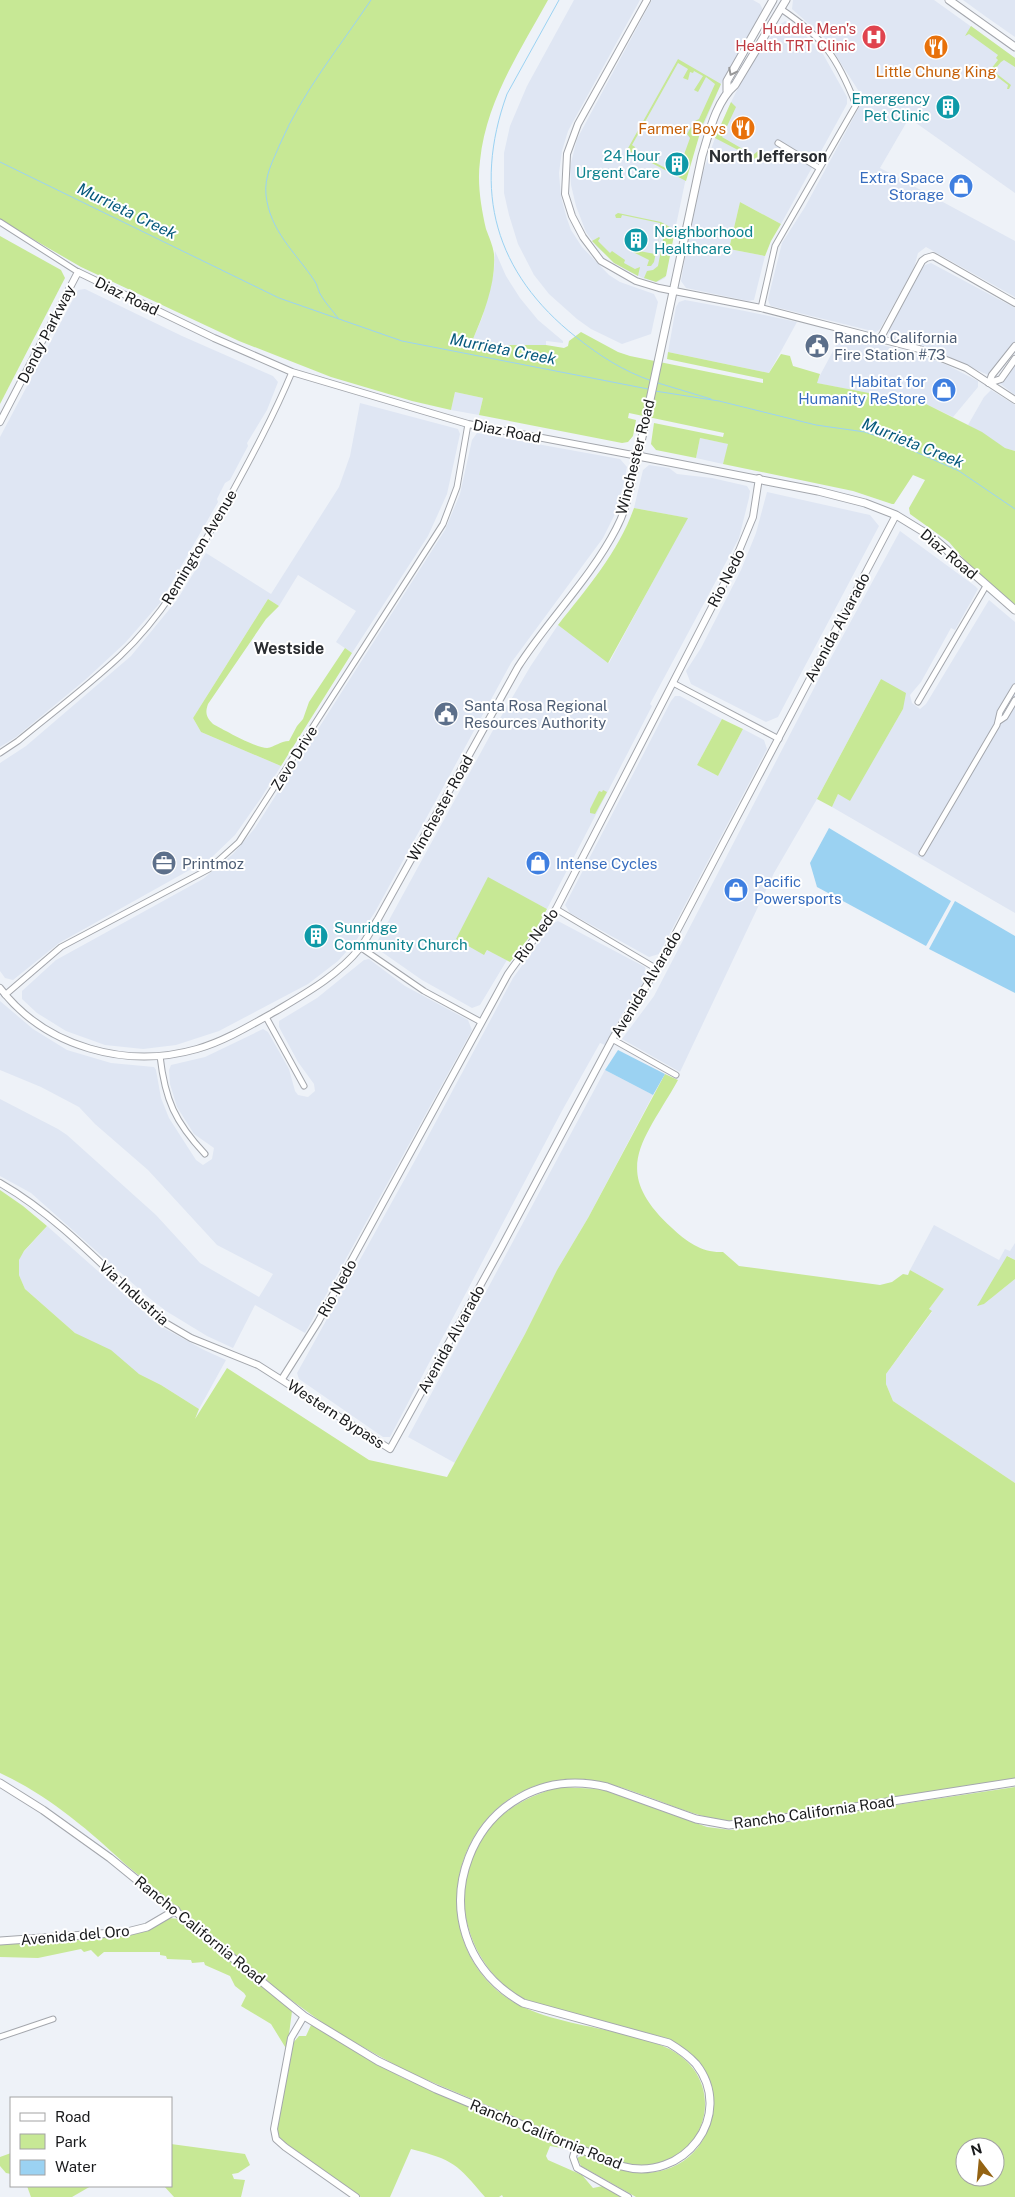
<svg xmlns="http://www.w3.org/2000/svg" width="1015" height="2197" viewBox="0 0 1015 2197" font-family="'Public Sans',sans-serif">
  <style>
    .built { fill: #dfe6f3 }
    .green { fill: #c7e895; fill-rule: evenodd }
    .water { fill: #9bd2f2 }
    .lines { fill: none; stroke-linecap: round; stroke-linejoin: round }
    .stream { stroke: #9bd2f2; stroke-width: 1 }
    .minor-casing { stroke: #a4a7ad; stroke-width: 7 }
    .tertiary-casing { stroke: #a4a7ad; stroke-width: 8 }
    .secondary-casing { stroke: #a4a7ad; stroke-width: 9 }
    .minor { stroke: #fff; stroke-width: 5 }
    .tertiary { stroke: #fff; stroke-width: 6 }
    .secondary { stroke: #fff; stroke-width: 7 }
    .oneway { stroke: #989899 }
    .labels { text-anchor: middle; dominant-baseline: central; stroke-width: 4; stroke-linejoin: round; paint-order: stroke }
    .health-label { font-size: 15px; fill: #be3a42; stroke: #fff; text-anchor: end }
    .food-label { font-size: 15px; fill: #c56008; stroke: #fff }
    .culture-label { font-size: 15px; fill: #0d838f; stroke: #fff; text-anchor: end }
    .shop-label { font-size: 15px; fill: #366cbe; stroke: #fff; text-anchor: end }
    .street-label { font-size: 15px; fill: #191a1c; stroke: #fff }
    .service-label { font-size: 15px; fill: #4e5e75; stroke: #fff; text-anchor: start }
    .neighbourhood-label { font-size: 16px; font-weight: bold; fill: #2b2e32; stroke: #fff }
    .water-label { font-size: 16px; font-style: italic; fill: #06597c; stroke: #fff }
  </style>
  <rect width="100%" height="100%" fill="#eef2f8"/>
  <g class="built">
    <path d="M574,0H640L568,131L562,151L559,173L561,197L567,219L571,230L582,247L609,275L620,282L654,294L658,302L651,334L622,344L591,329L577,319L549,294L534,275L518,244L509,215L504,193V153L510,126L527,86Z"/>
    <path d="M652,0H753L760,4L763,10L721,84L698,139L688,168L665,278L657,282L645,279L624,269L597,247L586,232L576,206L571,185L570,167L577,139Z"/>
    <path d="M793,0H934L1015,58V193L909,118L880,168L1015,241V297L926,247L918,253L914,268L880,329L876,332L771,306L769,303L768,299L782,243L805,207L862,102L860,93L824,37L792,9Z"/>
    <path d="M963,0H1015V37L985,16Z"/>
    <path d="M785,21L790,23L803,33L823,54L847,97V104L781,224L740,202L729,249L765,256L754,300L748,301L686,288L681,281L689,236L702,175L715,138L732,100L747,71L778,26Z"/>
    <path d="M495,251L506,276L520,298L538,320L563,341V343L546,341V345H503L473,339L482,318L489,293L494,271Z"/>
    <path d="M931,263L1015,308V344L988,375L937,352L889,336V330L922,269L925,265Z"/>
    <path d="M85,289L182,336L273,376L278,382L267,410L247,443L248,446L230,480L225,483L217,499L218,502L160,603L125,643L85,680L16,737L0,747V437L78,290Z"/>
    <path d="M685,300L745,311L797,322L769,373L668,352L676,307L679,302Z"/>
    <path d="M842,334L926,357L947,365L978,381V387L953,417L926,404L816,383Z"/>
    <path d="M1015,359V395L998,382Z"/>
    <path d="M991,390L1015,405V451L1005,448L968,425L984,397Z"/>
    <path d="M455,392L483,398L479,415L451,410Z"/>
    <path d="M360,403L458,429L460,434L447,494L428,536L352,653L336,642L356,611L298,575L279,606L268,599L193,718L201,732L281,766L261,798L235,835L211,858L59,943L13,980L5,978L0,971V763L26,746L131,656L177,600L206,553L271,594L339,487L350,456Z"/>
    <path d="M477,433L620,459L627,467L623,486L615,514L603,538L511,663L375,912L355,942L338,961L308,984L219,1031L176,1045L143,1049L105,1045L66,1031L37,1013L22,999V991L56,960L203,879L233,854L255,828L445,530L460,494L472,440Z"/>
    <path d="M700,438L729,444L723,464L696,458Z"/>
    <path d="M649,465L669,468L677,474L712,478L747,486L750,491L749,498L739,538L650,704L652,706L547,909L488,878L485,954L487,950L507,960L480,1005L472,1008L422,980L379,950L377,942L492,732L530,667L558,625L609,663L687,518L634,508L643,470Z"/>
    <path d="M767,492L870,515L879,526L778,717L766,722L691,684L686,671L701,648L741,570L756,533Z"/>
    <path d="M900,531L975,586L978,589L955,630L951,628L921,682L910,695L912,703L920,709L926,704L989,600L1015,622V913L832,807L838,794L850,800L903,709V701L881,679L817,799L774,873L680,1072L622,1039L654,996L825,667H826Z"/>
    <path d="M675,696H680L722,719L697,765L718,776L743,729L764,740L767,749L659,954L649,957L570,913L565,905L671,701Z"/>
    <path d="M558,921L645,967L647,977L622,1014L605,1045L600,1043L563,1109L390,1437H383L299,1379L297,1373L418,1155L513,978L553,923Z"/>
    <path d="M369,959L405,986L468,1020L472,1030L305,1333L255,1305L233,1348L207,1336L166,1311L148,1297L31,1193L0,1176V1099L58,1129L67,1135L156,1215L200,1263L259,1297L273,1274L217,1245L148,1170L95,1124L79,1107L41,1087L0,1070V1001L33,1029L67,1050L111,1063L154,1067L156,1070L161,1098L169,1118L196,1160L203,1165L212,1159L214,1148L194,1134L177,1107L170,1084L169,1070L171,1065L205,1057L263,1029L268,1032L289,1069L295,1091L298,1095L308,1097L315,1091L314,1084L298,1062L279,1027V1021L317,998L364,960Z"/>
    <path d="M605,1070L653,1095L588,1218L557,1270L525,1334L455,1463L408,1437Z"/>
    <path d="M934,1225L999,1260L1005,1249L1010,1251L1015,1243V1260L1008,1256L984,1304L1015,1279V1483L893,1401L886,1384V1374L932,1312L929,1309L944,1289L910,1270Z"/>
    <path d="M47,1226L160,1326L204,1350L226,1360L199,1409L161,1385L139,1374L75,1333L25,1289L19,1275V1260L21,1255Z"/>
  </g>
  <g class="green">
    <path d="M0,0H548C520,51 486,101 480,161C477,183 481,207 486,229C489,237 493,246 494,254C496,283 484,313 473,339L503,345H546L564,348L568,346L569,341L581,332L618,352L630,356L763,383V379L667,359L668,352L769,373L781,354L790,356L793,366L820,374L817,383L926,404L982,432L1005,448L1015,451V607L974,571L949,542L910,514L909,508L925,480L913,475L894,504H892L853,491L723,464L728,444L700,438L696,458L656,450L651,444L654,423L723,437L724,433L629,413L628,418L636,420L633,436L628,442L622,443L479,415L483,398L455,392L451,410L412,401L331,377L239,341L81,267L0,220Z"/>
    <path d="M971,26L1015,58V67L1004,60L1001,62L995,69L997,74L1011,85L1009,89H1007L1008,85L991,72L987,74L998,60L996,58L998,55L969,34L965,36Z"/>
    <path d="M678,59L721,84L703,124L695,121L699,119L715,84L706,77L698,92L694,90L703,76L694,71L693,73L690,72L688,80L683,78L688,69L678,63L632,145L635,147L633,151L677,174L690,138L687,134L691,127L699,130L700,133L686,181L627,150Z"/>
    <path d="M731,102L736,107L722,137L753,155L758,151L763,153L759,161L715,138Z"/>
    <path d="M740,202L781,224L771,241L765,256L729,249Z"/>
    <path d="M618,213L661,222L675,230L666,276L656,282L644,278L647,271L653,270L658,266L665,229L660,227V223L622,215L621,218H616L615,215Z"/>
    <path d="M660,233L654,262L651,266H647L649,260L633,252L634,250L655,254Z"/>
    <path d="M0,236L61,270L65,278L0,404Z"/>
    <path d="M599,237L600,238L598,241L610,253L612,251L625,260L624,263L635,269L640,267L638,276L614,263L592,241Z"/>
    <path d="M634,508L688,518L608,663L558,625C587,588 618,553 634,508Z"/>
    <path d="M268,599L279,606L266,619L208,704C205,713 206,717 213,724C224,730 256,748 267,748C275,747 280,741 289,741L297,726L303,719L309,702L345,648L352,653L281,766L201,732L193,718Z"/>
    <path d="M881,679L906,693L903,709L850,801L838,794L832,807L817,799Z"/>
    <path d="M722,719L743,729L718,776L697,765Z"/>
    <path d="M603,790L607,792L595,814L590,813V809L599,791L602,792Z"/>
    <path d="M488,877L547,909L537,927L510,962L487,950L484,955L456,939Z"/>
    <path d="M665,1074L678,1080C644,1141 609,1170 672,1228C687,1242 702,1253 723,1252L739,1266L880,1285L892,1282L903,1274L908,1275L910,1270L944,1289L929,1309L932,1311L886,1374V1384L893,1401L1015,1483V1778L881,1800L730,1821C670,1815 617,1771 555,1781C453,1798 422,1933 503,1995C532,2017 575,2023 610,2031C626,2034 642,2039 658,2044C743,2075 702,2186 621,2162L408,2072L334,2031L287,1997L125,1864C89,1830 46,1794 0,1773V1190L23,1206L47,1226L24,1251L19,1260V1275L25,1289L75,1333L111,1350L139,1374L161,1385L199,1409L195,1419L227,1368L369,1460L447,1477L525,1334L557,1270L588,1218Z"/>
    <path d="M1007,1256L1015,1260V1279L984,1304L977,1306Z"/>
    <path d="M558,1787L601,1789L707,1827L731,1830L1015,1787V2197H636L581,2166L577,2158L583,2155C602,2161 621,2173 641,2173C722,2174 737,2070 666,2038C639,2031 612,2023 586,2017C563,2011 537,2007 517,1995C457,1955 443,1865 501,1816C519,1801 537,1794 558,1787ZM965,2147H995V2177H965Z"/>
    <path d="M169,1918L179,1919L292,2011L287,2050L271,2024L241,2006L246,1996L244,1993L235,1986L230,1976L205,1965L204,1962L192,1963L191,1960L167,1959L166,1956L160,1955V1952H104L98,1957L91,1950L84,1952L81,1949L38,1958L0,1957V1944L27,1942L40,1944L58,1939L132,1934L145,1930Z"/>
    <path d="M311,2025L401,2077L567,2147V2149L550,2146L546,2156L548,2160L582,2175L593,2188L603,2186L621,2197H503L502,2195L499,2197H485C457,2164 454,2160 411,2149L390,2197H361L288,2147L278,2137L276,2129L293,2043L299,2036H306Z"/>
    <path d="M171,2144L245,2154L250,2165L238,2173L232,2174L234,2179L245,2180L241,2197H174L164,2186H171Z"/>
    <path d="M11,2153V2174L6,2173L0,2166V2157Z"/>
    <path d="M27,2186H91L72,2197H31Z"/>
  </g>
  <g class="water">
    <path d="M829,828L951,901L926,946L817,887L810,863Z"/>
    <path d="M955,901L1015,936V993L929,949Z"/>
    <path d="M618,1050L665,1074L653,1095L605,1070Z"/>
  </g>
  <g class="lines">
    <g class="stream">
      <path d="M559,0L507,94C472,191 495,273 576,337C600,356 623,371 652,381"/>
      <path d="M0,162L279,298L402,341L648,389"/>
      <path d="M338,318C333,311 327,305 322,297C318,292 318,285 314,280C295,252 270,231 266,195C264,176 273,161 280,144C303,91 339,48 371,0"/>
      <path d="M658,383L711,399"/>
      <path d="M655,391L719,401L816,425L865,432L891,441L959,471L1015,509"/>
    </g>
    <defs>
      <g id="minor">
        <path d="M778,143L819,168"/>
        <path d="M0,222L78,272"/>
        <path d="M761,308L775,246L856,105C837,57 824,38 781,9"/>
        <path d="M673,683L779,739"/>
        <path d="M918,702L986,586"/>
        <path d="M999,721L1005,717L1015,700"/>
        <path d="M0,753L18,741C52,713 88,686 120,656C164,615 193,562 222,511C247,465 272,420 292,372"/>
        <path d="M922,853L997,725L1000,712L1015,687"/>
        <path d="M556,909L657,969"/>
        <path d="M360,947L424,991L481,1022"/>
        <path d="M5,995L61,947L209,869L239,842L443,524L457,487L468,424"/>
        <path d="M266,1017L304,1086"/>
        <path d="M612,1039L676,1075"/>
        <path d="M160,1056C165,1100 175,1122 205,1154"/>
        <path d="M0,2037L53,2019"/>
      </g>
      <g id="tertiary">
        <path d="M647,0L578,124L567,154L565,194L572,216L583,237L601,261L636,281L659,288L761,308L919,349L966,368L1015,400"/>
        <path d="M880,339L922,261L926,258L933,256L1015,303"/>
        <path d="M989,383L992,375L1015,346"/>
        <path d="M989,383L1001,379L1015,359"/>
        <path d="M0,422L78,272L214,338L292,372L468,424L638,456C632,480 628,507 616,529C590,579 548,620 518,667L378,919C372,928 367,939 360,948C337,976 306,993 276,1011C251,1025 225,1041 197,1049C127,1069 46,1048 0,988"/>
        <path d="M0,1183C61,1218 110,1274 162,1321L191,1338L258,1365L390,1449L501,1248L614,1036L657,969L896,515"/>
        <path d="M282,1379L318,1322L508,974C523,952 541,932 556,909L731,570L753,517L759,478"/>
        <path d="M304,2016L291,2038L274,2129L276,2139L285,2147L356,2197"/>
        <path d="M576,2147L573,2157L577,2168L628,2197"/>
      </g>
      <g id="secondary">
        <path d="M786,0L735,85C716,101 709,133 702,156L638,456L818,491L865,503L896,515L932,537L1015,610"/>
        <path d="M949,0L1015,47"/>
        <path d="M727,91V81L773,0"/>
        <path d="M0,1783L43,1810L110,1858L304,2016L378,2061L436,2089L621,2166C684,2184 736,2115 696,2064C688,2055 679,2049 669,2043L523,2003C402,1934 472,1755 607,1787L696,1819L729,1825L771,1820L1015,1782"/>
        <path d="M0,1941L127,1932L147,1927L176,1910"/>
      </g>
    </defs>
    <use href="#minor" class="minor-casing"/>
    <use href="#tertiary" class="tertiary-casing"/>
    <use href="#secondary" class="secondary-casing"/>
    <use href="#minor" class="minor"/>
    <use href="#tertiary" class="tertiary"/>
    <use href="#secondary" class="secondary"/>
  </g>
  <defs><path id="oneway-chevron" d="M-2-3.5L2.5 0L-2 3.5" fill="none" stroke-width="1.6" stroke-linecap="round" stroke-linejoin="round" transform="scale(1.25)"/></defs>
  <use class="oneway" href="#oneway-chevron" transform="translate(732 72) rotate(117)"/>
  <defs>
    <symbol id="hospital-disc" viewBox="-11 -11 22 22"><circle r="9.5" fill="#e0444e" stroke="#fff"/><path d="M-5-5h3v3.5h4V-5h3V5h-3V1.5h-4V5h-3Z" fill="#fff"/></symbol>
    <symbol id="restaurant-disc" viewBox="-11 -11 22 22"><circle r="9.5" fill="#e8710a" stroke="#fff"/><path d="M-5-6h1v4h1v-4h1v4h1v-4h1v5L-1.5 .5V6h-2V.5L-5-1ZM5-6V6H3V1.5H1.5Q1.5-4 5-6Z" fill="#fff"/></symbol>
    <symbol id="building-disc" viewBox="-11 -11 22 22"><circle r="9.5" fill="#0f9aa8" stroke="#fff"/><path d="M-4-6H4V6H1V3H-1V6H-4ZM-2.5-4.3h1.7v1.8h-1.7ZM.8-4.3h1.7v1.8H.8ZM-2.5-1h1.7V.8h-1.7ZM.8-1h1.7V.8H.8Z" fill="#fff"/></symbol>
    <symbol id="shop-disc" viewBox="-11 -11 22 22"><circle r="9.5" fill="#3f7fe0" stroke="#fff"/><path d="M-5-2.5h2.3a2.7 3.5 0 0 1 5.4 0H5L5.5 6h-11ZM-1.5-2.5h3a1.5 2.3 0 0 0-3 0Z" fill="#fff"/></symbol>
    <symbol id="civic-disc" viewBox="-11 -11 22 22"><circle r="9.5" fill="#5c6f8a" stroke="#fff"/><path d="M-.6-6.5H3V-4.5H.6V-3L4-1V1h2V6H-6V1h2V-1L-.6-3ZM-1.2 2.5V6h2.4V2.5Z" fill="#fff"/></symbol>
    <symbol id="office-disc" viewBox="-11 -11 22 22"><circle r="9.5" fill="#5c6f8a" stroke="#fff"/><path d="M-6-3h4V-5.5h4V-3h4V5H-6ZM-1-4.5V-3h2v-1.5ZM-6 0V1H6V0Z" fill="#fff"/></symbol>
  </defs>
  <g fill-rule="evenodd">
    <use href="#hospital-disc" x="860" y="23" width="28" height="28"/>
    <use href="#restaurant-disc" x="922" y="33" width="28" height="28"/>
    <use href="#building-disc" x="934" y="93" width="28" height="28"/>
    <use href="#restaurant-disc" x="729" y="114" width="28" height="28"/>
    <use href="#building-disc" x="663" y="150" width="28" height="28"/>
    <use href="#shop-disc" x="947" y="172" width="28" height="28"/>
    <use href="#building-disc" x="622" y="226" width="28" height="28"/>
    <use href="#civic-disc" x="803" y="332" width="28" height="28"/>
    <use href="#shop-disc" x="930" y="376" width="28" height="28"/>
    <use href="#civic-disc" x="432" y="700" width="28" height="28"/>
    <use href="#office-disc" x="150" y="849" width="28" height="28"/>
    <use href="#shop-disc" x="524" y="849" width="28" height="28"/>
    <use href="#shop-disc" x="722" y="876" width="28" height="28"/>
    <use href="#building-disc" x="302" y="922" width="28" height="28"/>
  </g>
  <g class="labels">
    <g class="health-label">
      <text x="856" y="28">Huddle Men's<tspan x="856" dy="17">Health TRT Clinic</tspan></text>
    </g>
    <g class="food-label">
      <text x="936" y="71">Little Chung King</text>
      <text x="726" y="128" text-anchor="end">Farmer Boys</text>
    </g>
    <g class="culture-label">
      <text x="930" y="98">Emergency<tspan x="930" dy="17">Pet Clinic</tspan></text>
      <text x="660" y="155">24 Hour<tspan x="660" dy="17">Urgent Care</tspan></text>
      <text x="654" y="231" text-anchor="start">Neighborhood<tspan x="654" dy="17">Healthcare</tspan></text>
      <text x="334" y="927" text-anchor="start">Sunridge<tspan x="334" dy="17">Community Church</tspan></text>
    </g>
    <g class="shop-label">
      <text x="944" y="177">Extra Space<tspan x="944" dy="17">Storage</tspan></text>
      <text x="926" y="381">Habitat for<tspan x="926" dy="17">Humanity ReStore</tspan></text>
      <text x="556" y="863" text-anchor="start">Intense Cycles</text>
      <text x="754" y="881" text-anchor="start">Pacific<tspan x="754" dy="17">Powersports</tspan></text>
    </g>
    <g class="street-label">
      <text transform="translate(127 296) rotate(26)">Diaz Road</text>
      <text transform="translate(46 334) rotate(-63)">Dendy Parkway</text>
      <text transform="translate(507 431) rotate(11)">Diaz Road</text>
      <text transform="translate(635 457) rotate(-76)">Winchester Road</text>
      <text transform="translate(199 547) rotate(-59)">Remington Avenue</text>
      <text transform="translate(949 554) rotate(40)">Diaz Road</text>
      <text transform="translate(726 578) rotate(-63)">Rio Nedo</text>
      <text transform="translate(837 627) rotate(-62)">Avenida Alvarado</text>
      <text transform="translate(294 758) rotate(-58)">Zevo Drive</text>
      <text transform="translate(440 808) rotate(-61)">Winchester Road</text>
      <text transform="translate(536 935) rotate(-54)">Rio Nedo</text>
      <text transform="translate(646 984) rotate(-59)">Avenida Alvarado</text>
      <text transform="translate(337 1288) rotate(-61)">Rio Nedo</text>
      <text transform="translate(134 1293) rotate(42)">Via Industria</text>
      <text transform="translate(451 1339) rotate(-61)">Avenida Alvarado</text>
      <text transform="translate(336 1414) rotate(33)">Western Bypass</text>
      <text transform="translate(814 1812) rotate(-8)">Rancho California Road</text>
      <text transform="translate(200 1930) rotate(39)">Rancho California Road</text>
      <text transform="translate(75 1935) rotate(-5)">Avenida del Oro</text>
      <text transform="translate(546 2134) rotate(22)">Rancho California Road</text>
    </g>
    <g class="service-label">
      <text x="834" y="337">Rancho California<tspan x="834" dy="17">Fire Station #73</tspan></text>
      <text x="464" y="705">Santa Rosa Regional<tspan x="464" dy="17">Resources Authority</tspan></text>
      <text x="182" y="863">Printmoz</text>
    </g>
    <g class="neighbourhood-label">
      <text x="768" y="156">North Jefferson</text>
      <text x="289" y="648">Westside</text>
    </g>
    <g class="water-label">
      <text transform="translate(127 211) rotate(26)">Murrieta Creek</text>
      <text transform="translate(503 349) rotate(11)">Murrieta Creek</text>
      <text transform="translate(913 443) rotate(22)">Murrieta Creek</text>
    </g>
  </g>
  <rect x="10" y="2097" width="162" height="90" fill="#ffffff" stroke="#a3a3a4"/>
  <rect x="20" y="2113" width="25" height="8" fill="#ffffff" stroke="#a3a3a4"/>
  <text x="55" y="2122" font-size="15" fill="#191a1c">Road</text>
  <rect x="20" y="2134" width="25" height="15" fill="#c7e895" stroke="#a3a3a4"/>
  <text x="55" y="2147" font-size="15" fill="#191a1c">Park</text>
  <rect x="20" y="2160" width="25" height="15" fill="#9bd2f2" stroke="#a3a3a4"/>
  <text x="55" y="2172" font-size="15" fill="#191a1c">Water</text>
  <g transform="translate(980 2162) rotate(344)"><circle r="24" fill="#ffffff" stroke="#a3a3a4"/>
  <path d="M0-4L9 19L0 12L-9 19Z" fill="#946313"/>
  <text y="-8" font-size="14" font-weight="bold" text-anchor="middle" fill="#191a1c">N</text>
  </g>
</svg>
